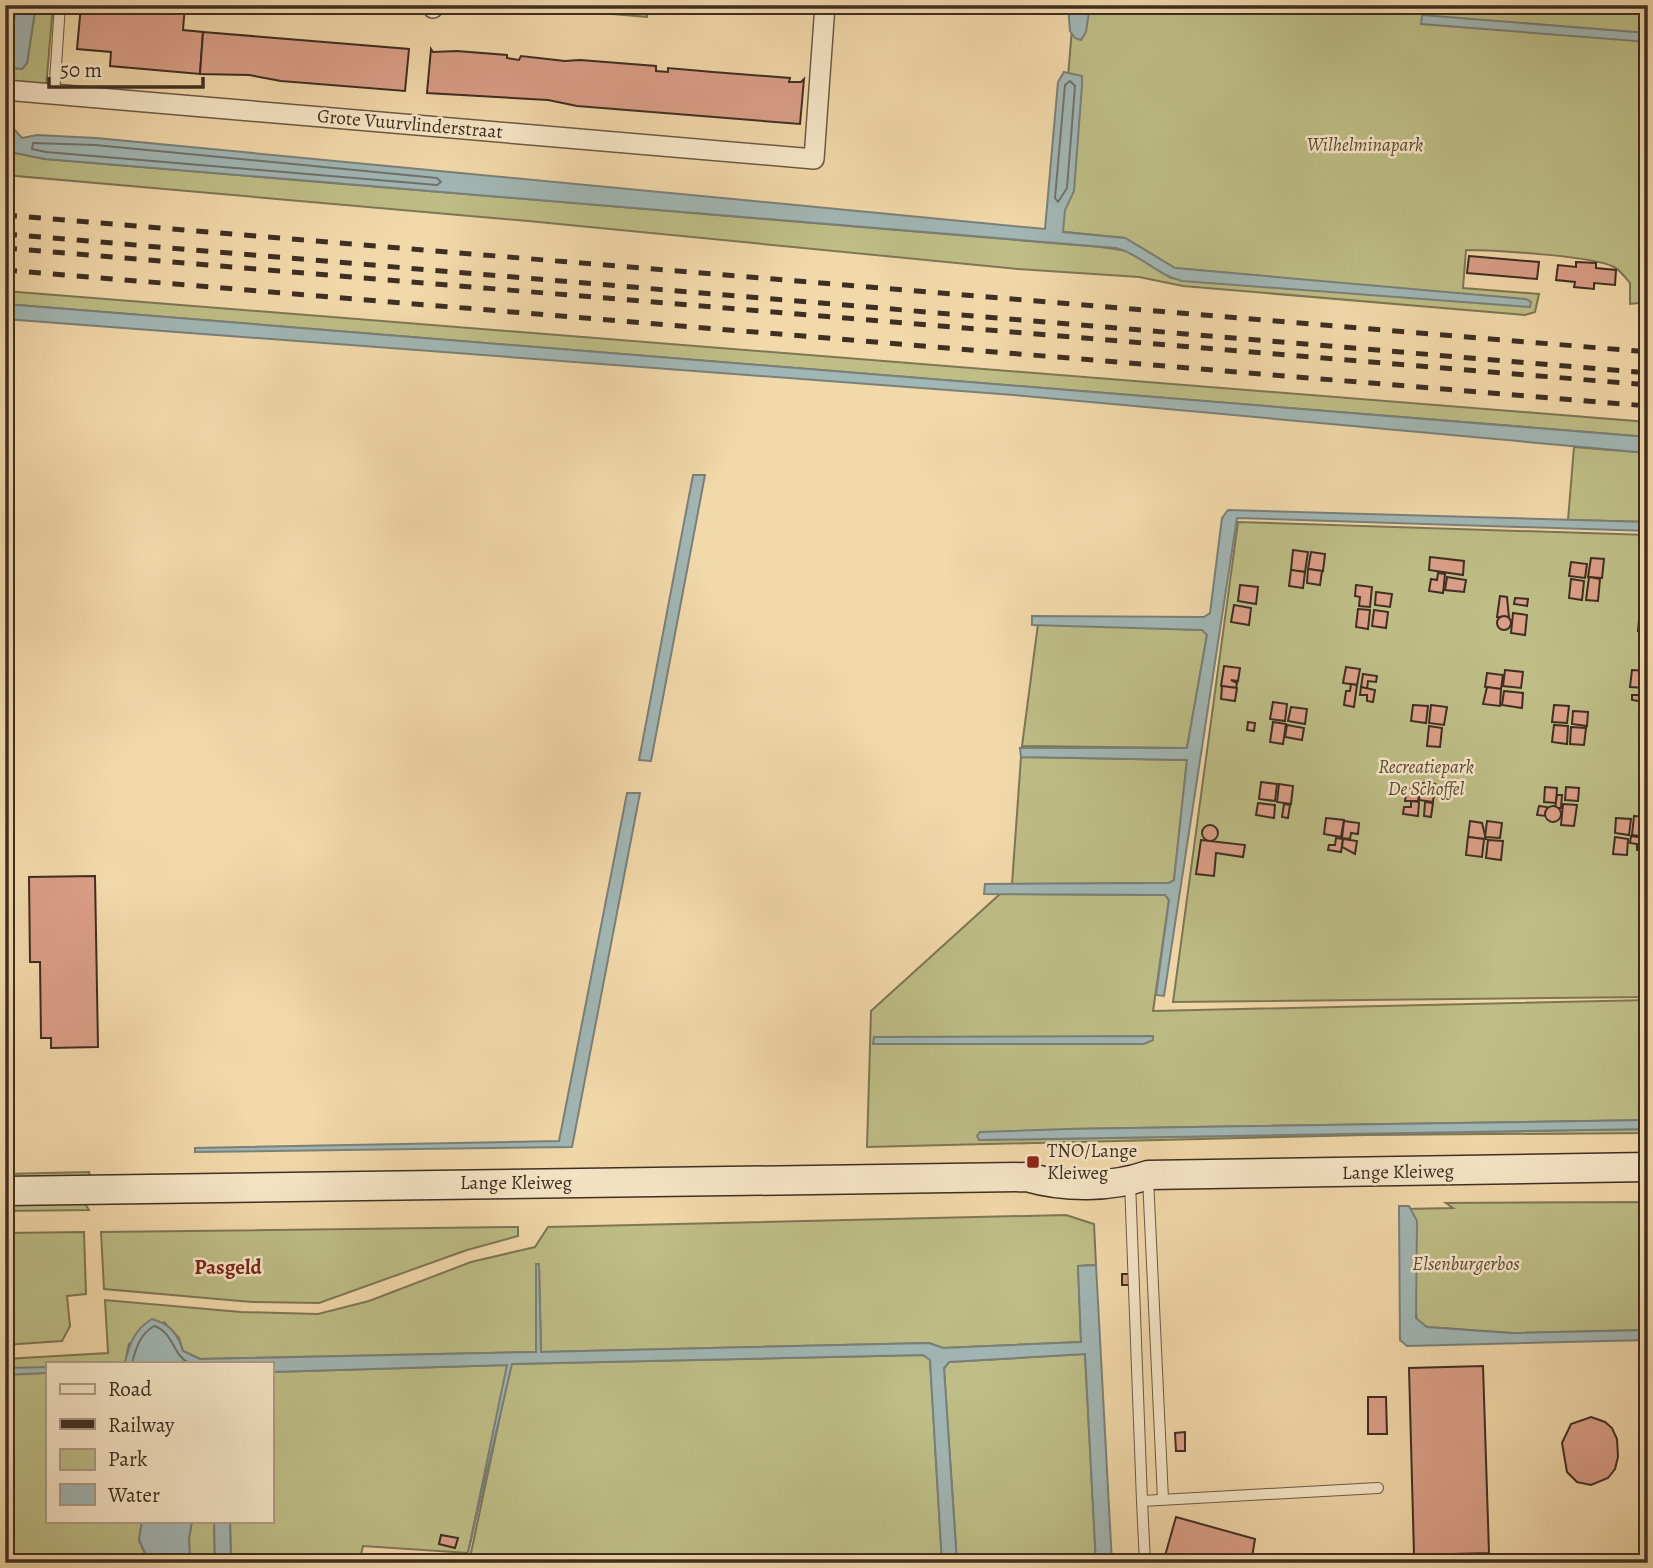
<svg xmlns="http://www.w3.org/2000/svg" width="1653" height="1568" viewBox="0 0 1653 1568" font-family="Alegreya,serif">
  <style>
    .green { fill: #bebe86; stroke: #7e7654; stroke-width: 2 }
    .water { fill: #a1b7b5; stroke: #7a807a; stroke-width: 2 }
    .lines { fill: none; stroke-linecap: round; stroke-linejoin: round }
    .shore { stroke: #70726c; stroke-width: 2 }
    .building { fill: #db9f87; stroke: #3f2e22; stroke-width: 2 }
    .lane-casing { stroke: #6c5944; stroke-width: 12 }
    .street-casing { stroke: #6c5944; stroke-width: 22 }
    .secondary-casing { stroke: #3f2e22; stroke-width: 31 }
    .lane { stroke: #f7e6c8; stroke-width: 10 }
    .street { stroke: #f7e6c8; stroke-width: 19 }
    .secondary { stroke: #f7e6c8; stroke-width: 28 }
    .rail { stroke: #3f2e22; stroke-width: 5; stroke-dasharray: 12 12; stroke-linecap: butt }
    .poi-dot { fill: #8f2418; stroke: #f7e6c8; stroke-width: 2.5 }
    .labels { text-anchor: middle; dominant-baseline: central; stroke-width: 5; stroke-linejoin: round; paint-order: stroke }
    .street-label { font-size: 19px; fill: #3f2e22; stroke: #f7e6c8 }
    .park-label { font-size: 19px; font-style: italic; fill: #584b36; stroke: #f7e6c8 }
    .poi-label { font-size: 19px; fill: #3f2e22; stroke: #f7e6c8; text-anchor: start }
    .neighbourhood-label { font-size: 21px; font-weight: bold; fill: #7a1f14; stroke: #f7e6c8 }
  </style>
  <rect width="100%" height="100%" fill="#f2d9aa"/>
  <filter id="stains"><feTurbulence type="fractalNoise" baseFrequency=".00286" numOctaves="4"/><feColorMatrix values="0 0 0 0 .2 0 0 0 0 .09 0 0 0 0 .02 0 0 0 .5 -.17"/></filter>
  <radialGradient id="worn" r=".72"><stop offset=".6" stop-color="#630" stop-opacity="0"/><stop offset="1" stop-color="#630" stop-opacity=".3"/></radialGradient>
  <g class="green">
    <path d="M6,5H16L9,62L14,68L22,69L27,63L36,5H53L46,88L5,84Z"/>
    <path d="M601,5H648L647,17L601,13Z"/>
    <path d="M1074,5H1648V302L1630,304V283C1625,277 1620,270 1614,267C1594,256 1493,250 1466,250L1463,288L1539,294L1535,312L1525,315L1183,286L1139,277L1018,269L528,221L5,175V151L45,159L1101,247L1128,251L1171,278L1526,301L1175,268L1125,238L1055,231Z"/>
    <path d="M5,291L1648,422V437L5,304Z"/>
    <path d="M1574,447L1648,453V522L1568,520Z"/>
    <path d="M1238,522L1648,535V997L1173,1002Z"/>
    <path d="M1038,624L1203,630L1207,635L1187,748L1022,746Z"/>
    <path d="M1021,757L1187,760L1174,880L1169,883L1012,884Z"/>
    <path d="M1000,894L1165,895L1169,900L1153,1011L1648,1000V1120L1068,1129L979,1140L1648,1129V1133L1366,1135L867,1147L871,1011Z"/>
    <path d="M89,1172L91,1179L5,1180V1174Z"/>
    <path d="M82,1199L89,1210L5,1211V1200Z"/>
    <path d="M1648,1202V1330L1511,1333L1427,1327L1417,1320L1404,1209L1453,1208L1446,1203Z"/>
    <path d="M1066,1215L1094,1224L1096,1265L1078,1266L1081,1342L943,1348L929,1343L541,1352L539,1265H536L537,1352L200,1359L183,1351L179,1338L164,1322L129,1344L125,1363H47V1521H142L139,1540L149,1563H5V1359L108,1353L105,1300L241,1312L318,1314L369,1301L471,1262L535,1247L548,1227Z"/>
    <path d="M518,1227V1236L467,1250L319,1303L252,1302L104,1289L101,1232Z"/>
    <path d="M84,1232L86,1294L67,1296L70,1326L62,1341L5,1345V1233Z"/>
    <path d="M1085,1354L1096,1563H957L944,1369L949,1362Z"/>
    <path d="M923,1355L930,1359L942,1563H473L471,1553L511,1364Z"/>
    <path d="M508,1365L468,1553L363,1546L359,1563H231L230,1521H271V1372Z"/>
    <path d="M192,1521H214L215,1563H190L189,1538Z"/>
  </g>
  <g class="water">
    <path d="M16,5H36L27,63L22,69L14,68L9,62Z"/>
    <path d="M1068,5H1090L1086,32L1081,40L1075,38L1070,31Z"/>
    <path d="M1422,15L1648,33V42L1421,24Z"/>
    <path d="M1064,72L1082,76V85L1074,191L1065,210L1063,232L1125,238L1175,268L1526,299L1531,302L1530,307L1182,281C1157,275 1140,254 1116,248L45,159L5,151V133L14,129L22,138L37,135L96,138L1045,229L1058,82Z"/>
    <path d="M5,304L1648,437V453L1014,395L5,319Z"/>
    <path d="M693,475H705L651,761L639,760Z"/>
    <path d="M1228,510L1648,522V531L1237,518L1164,996L1156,995L1169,900L1165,895L984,894L985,884L1169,883L1174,880L1187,760L1021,757L1020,748H1187L1207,635L1202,630L1032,625V616L1204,617L1210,613L1222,518Z"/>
    <path d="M627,793H640L572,1147L195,1152V1148L559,1141Z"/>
    <path d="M1153,1036V1040L1144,1044H873L874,1037Z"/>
    <path d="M1648,1120V1129L979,1140L977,1136L980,1132L1068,1129Z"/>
    <path d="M1399,1206H1409L1417,1221L1416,1318L1427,1327L1511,1333L1648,1330V1340L1407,1346L1400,1340Z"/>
    <path d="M536,1264H539L541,1352L929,1343L943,1348L1081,1342L1078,1266L1096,1265L1112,1563H1096L1085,1354L949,1362L944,1368L957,1563H942L930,1360L923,1355L512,1364L468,1553L507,1365L271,1372V1363H125C129,1344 135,1329 152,1319C170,1324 178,1334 183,1351L200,1359L536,1352Z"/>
    <path d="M47,1367V1373L5,1375V1368Z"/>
    <path d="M142,1521H192L189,1538L190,1563H150L139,1540Z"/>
    <path d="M214,1521H230L231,1563H215Z"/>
  </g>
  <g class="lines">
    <g class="shore">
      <path d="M1070,81L1075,86L1067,188L1058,202L1055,198L1065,85Z"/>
      <path d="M33,143L95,145L437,178L441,182L437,185L46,152L32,149Z"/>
      <path d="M132,1363C136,1348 140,1334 154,1326C174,1332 172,1355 189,1363"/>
    </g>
  </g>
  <g class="building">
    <path d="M81,5H185L183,30L203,32L200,74L110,66L111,52L77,49Z"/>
    <path d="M715,5H730V9L715,8Z"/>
    <path d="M730,5H745V11L730,9Z"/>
    <path d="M745,5H760L759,12L745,11Z"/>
    <path d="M760,5H775L774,13L759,12Z"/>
    <path d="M775,5H790V14L774,13Z"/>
    <path d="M203,32L409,49L405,91L281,81L249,75L200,74Z"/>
    <path d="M431,49L433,52L457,51L507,55V58L519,60L521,56L565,61L580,60L656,66V71L668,72V68L713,72L790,78L789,82H801L804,79L800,124L577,106L548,100L427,93Z"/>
    <path d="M1469,256L1539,262L1537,279L1467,273Z"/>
    <path d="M1576,262L1596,263V268L1616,270L1615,285L1594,283V289L1574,287L1575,282L1556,280L1558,265L1576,267Z"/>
    <path d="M1293,550L1308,552L1305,572L1291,570Z"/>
    <path d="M1311,552L1325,554L1323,571L1308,569Z"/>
    <path d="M1430,557L1464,561L1463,575L1429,570Z"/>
    <path d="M1591,558L1604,559L1602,578L1588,577Z"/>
    <path d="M1571,562L1587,564L1585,578L1569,576Z"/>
    <path d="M1308,569L1322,571L1320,585L1307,583Z"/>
    <path d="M1291,570L1305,572L1303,588L1289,586Z"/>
    <path d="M1438,573L1445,574L1443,593L1429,591L1431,579L1437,580Z"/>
    <path d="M1447,577L1466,580L1464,592L1445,590Z"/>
    <path d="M1589,577L1600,579L1598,601L1586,600Z"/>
    <path d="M1571,579L1584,581L1582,600L1569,598Z"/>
    <path d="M1240,585L1258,587L1256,604L1238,601Z"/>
    <path d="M1356,585L1372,587L1370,607L1359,606L1360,597L1355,596Z"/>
    <path d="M1376,592L1392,594L1390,607L1375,605Z"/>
    <path d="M1500,596L1507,597L1509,618L1497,617Z"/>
    <path d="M1515,598L1528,599L1527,606L1514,604Z"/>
    <path d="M1643,600L1648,601V614H1641Z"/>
    <path d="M1234,605L1251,608L1249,625L1231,622Z"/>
    <path d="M1358,609L1370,610L1368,629L1356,627Z"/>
    <path d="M1374,610L1388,612L1386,628L1372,626Z"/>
    <path d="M1513,613L1527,615L1525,635L1511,633Z"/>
    <circle cx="1504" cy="623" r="7"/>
    <path d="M1639,620L1648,621V632L1638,631Z"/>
    <path d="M1224,666L1240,668L1238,681L1231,680L1237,683L1236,688L1221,686Z"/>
    <path d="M1346,667L1360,669L1357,685L1343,683Z"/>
    <path d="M1505,670L1523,672L1521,688L1503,686Z"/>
    <path d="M1632,670L1647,671L1645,688L1630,687Z"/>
    <path d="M1487,673L1503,675L1501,689L1485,687Z"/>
    <path d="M1363,674L1377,676L1376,682L1368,681L1367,689L1361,687Z"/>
    <path d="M1351,684L1357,685L1354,707L1344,705L1346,691H1350Z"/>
    <path d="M1222,686L1237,688L1235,701L1221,699Z"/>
    <path d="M1361,687L1375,690L1373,702L1367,701V695H1360Z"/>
    <path d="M1487,687L1501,689L1500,706L1483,704Z"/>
    <path d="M1640,688L1647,689L1645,702L1632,700V695H1639Z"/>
    <path d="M1504,691L1523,693L1522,708L1502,705Z"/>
    <path d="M1273,702L1287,704L1285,721L1270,719Z"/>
    <path d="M1413,705L1428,706L1426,723L1411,721Z"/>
    <path d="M1431,705L1447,707L1444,725L1429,723Z"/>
    <path d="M1554,705L1569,706L1567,723L1552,722Z"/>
    <path d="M1291,707L1307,709L1305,724L1288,721Z"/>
    <path d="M1573,711L1588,712L1587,726L1572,724Z"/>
    <path d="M1248,722L1255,723L1254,731L1247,730Z"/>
    <path d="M1273,722L1286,724L1283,744L1270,742Z"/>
    <path d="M1287,725L1304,728L1302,740L1285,737Z"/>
    <path d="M1554,725L1568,726L1567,744L1552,742Z"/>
    <path d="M1429,726L1442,728L1440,747L1427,746Z"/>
    <path d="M1571,727L1586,728L1584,745L1570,744Z"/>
    <path d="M1261,782L1277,784L1275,801L1259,799Z"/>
    <path d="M1421,783L1435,784L1433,802L1419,800Z"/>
    <path d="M1279,784L1293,786L1291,804L1277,802Z"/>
    <path d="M1545,787L1557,788L1556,803L1544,802Z"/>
    <path d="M1566,787L1579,788L1578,801L1565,800Z"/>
    <path d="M1407,788L1413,789V795L1419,796L1418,801H1405Z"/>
    <path d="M1557,795H1562L1561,808H1555Z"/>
    <path d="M1411,801L1419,802L1418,816L1403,814L1404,807H1411Z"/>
    <path d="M1425,802L1433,803L1431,817L1424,816Z"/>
    <path d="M1258,803L1275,805L1274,818L1256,815Z"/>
    <path d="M1284,804L1290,805L1288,818L1282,817Z"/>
    <path d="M1563,804L1577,805L1574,826L1561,825Z"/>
    <path d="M1539,806L1547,807L1546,816L1537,815Z"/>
    <circle cx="1553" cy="814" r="8"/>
    <path d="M1634,816L1648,817L1646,837L1632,835Z"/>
    <path d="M1326,818L1344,820L1341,837L1324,834Z"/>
    <path d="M1616,818L1631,819L1629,835L1615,833Z"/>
    <path d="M1344,821L1359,823L1358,834L1351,833L1350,839L1342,838Z"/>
    <path d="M1470,821L1482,823L1486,839L1468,837Z"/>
    <path d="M1487,821L1502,823L1500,838L1485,837Z"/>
    <circle cx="1210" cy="833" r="8"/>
    <path d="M1631,836L1644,838L1643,851L1637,850V844L1630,843Z"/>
    <path d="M1468,837L1484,839L1482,857L1466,855Z"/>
    <path d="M1615,837L1628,839L1627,855L1613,854Z"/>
    <path d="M1336,838L1343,839L1341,852L1328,850L1329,845H1335Z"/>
    <path d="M1343,839L1357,841L1355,854L1342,847Z"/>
    <path d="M1201,840L1245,845L1243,857L1216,853L1214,876L1196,874Z"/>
    <path d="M1488,840L1503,841L1501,860L1486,858Z"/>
    <path d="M95,876L98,1047L51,1048V1038H41L40,962H30L29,877Z"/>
    <rect x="1122" y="1274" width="9" height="11"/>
    <path d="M1483,1366L1489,1553L1414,1555L1409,1368Z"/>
    <path d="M1368,1397H1386L1387,1434H1368Z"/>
    <path d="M1591,1417L1605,1422L1612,1428L1617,1439L1618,1457L1615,1469L1608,1478L1591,1485L1577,1482L1567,1472L1562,1443L1571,1424Z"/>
    <path d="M1185,1432V1451H1176L1175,1433Z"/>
    <path d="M1176,1517L1255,1539L1251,1563H1163Z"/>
    <path d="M441,1535L458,1538L455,1548L439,1544Z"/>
  </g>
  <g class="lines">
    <defs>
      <g id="lane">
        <path d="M54,96L60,5"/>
        <path d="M1148,1178L1163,1499"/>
        <path d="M1130,1182L1142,1501"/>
        <path d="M1145,1563L1142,1501L1378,1488"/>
      </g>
      <g id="street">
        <path d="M433,8L434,5"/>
        <path d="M5,90L814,159L825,5"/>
      </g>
      <path id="secondary" d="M5,1191L1027,1177C1065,1188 1111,1188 1148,1175L1648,1167"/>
    </defs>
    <use href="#lane" class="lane-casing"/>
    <use href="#street" class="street-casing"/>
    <use href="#secondary" class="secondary-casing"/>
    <use href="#lane" class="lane"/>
    <use href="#street" class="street"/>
    <use href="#secondary" class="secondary"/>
    <g class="rail">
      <path d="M5,215L1648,352"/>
      <path d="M5,234L1648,373"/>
      <path d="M5,248L1648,385"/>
      <path d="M5,270L1648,406"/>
    </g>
  </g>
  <rect class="poi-dot" x="1026" y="1155" width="14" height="14" rx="3.5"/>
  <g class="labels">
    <g class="street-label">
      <text transform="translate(410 124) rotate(5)">Grote Vuurvlinderstraat</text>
      <text transform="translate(1398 1172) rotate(-1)">Lange Kleiweg</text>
      <text x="516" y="1183">Lange Kleiweg</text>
    </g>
    <g class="park-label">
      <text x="1365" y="145">Wilhelminapark</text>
      <text x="1426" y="767">Recreatiepark<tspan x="1426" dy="22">De Schoffel</tspan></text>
      <text x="1466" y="1264">Elsenburgerbos</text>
    </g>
    <g class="poi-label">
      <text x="1047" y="1151">TNO/Lange<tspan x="1047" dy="22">Kleiweg</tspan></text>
    </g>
    <g class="neighbourhood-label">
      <text x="228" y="1267">Pasgeld</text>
    </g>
  </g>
  <rect width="1653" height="1568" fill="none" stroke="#f2d9aa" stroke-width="28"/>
  <rect x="7" y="7" width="1639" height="1554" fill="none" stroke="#3f2e22" stroke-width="3.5"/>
  <rect x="14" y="14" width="1625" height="1540" fill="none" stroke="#3f2e22" stroke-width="2"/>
  <rect x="46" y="1362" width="228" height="161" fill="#f7e6c8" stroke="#ad9c86" stroke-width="2"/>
  <rect x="60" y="1384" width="35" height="10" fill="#f7e6c8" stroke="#ad9c86" stroke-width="2"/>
  <text x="108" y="1396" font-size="21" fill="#3f2e22">Road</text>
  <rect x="60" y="1419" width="35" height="10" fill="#3f2e22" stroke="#ad9c86" stroke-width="2"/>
  <text x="108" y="1432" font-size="21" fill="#3f2e22">Railway</text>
  <rect x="60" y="1449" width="35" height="21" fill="#bebe86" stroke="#ad9c86" stroke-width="2"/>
  <text x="108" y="1466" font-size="21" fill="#3f2e22">Park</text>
  <rect x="60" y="1484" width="35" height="21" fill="#a1b7b5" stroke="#ad9c86" stroke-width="2"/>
  <text x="108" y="1502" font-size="21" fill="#3f2e22">Water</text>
  <path d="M49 77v10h154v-10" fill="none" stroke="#3f2e22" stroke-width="3.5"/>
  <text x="60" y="77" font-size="21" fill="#3f2e22" stroke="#f7e6c8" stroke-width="5" paint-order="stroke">50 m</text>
  <rect width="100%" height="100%" filter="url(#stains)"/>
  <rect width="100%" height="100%" fill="url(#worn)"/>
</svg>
